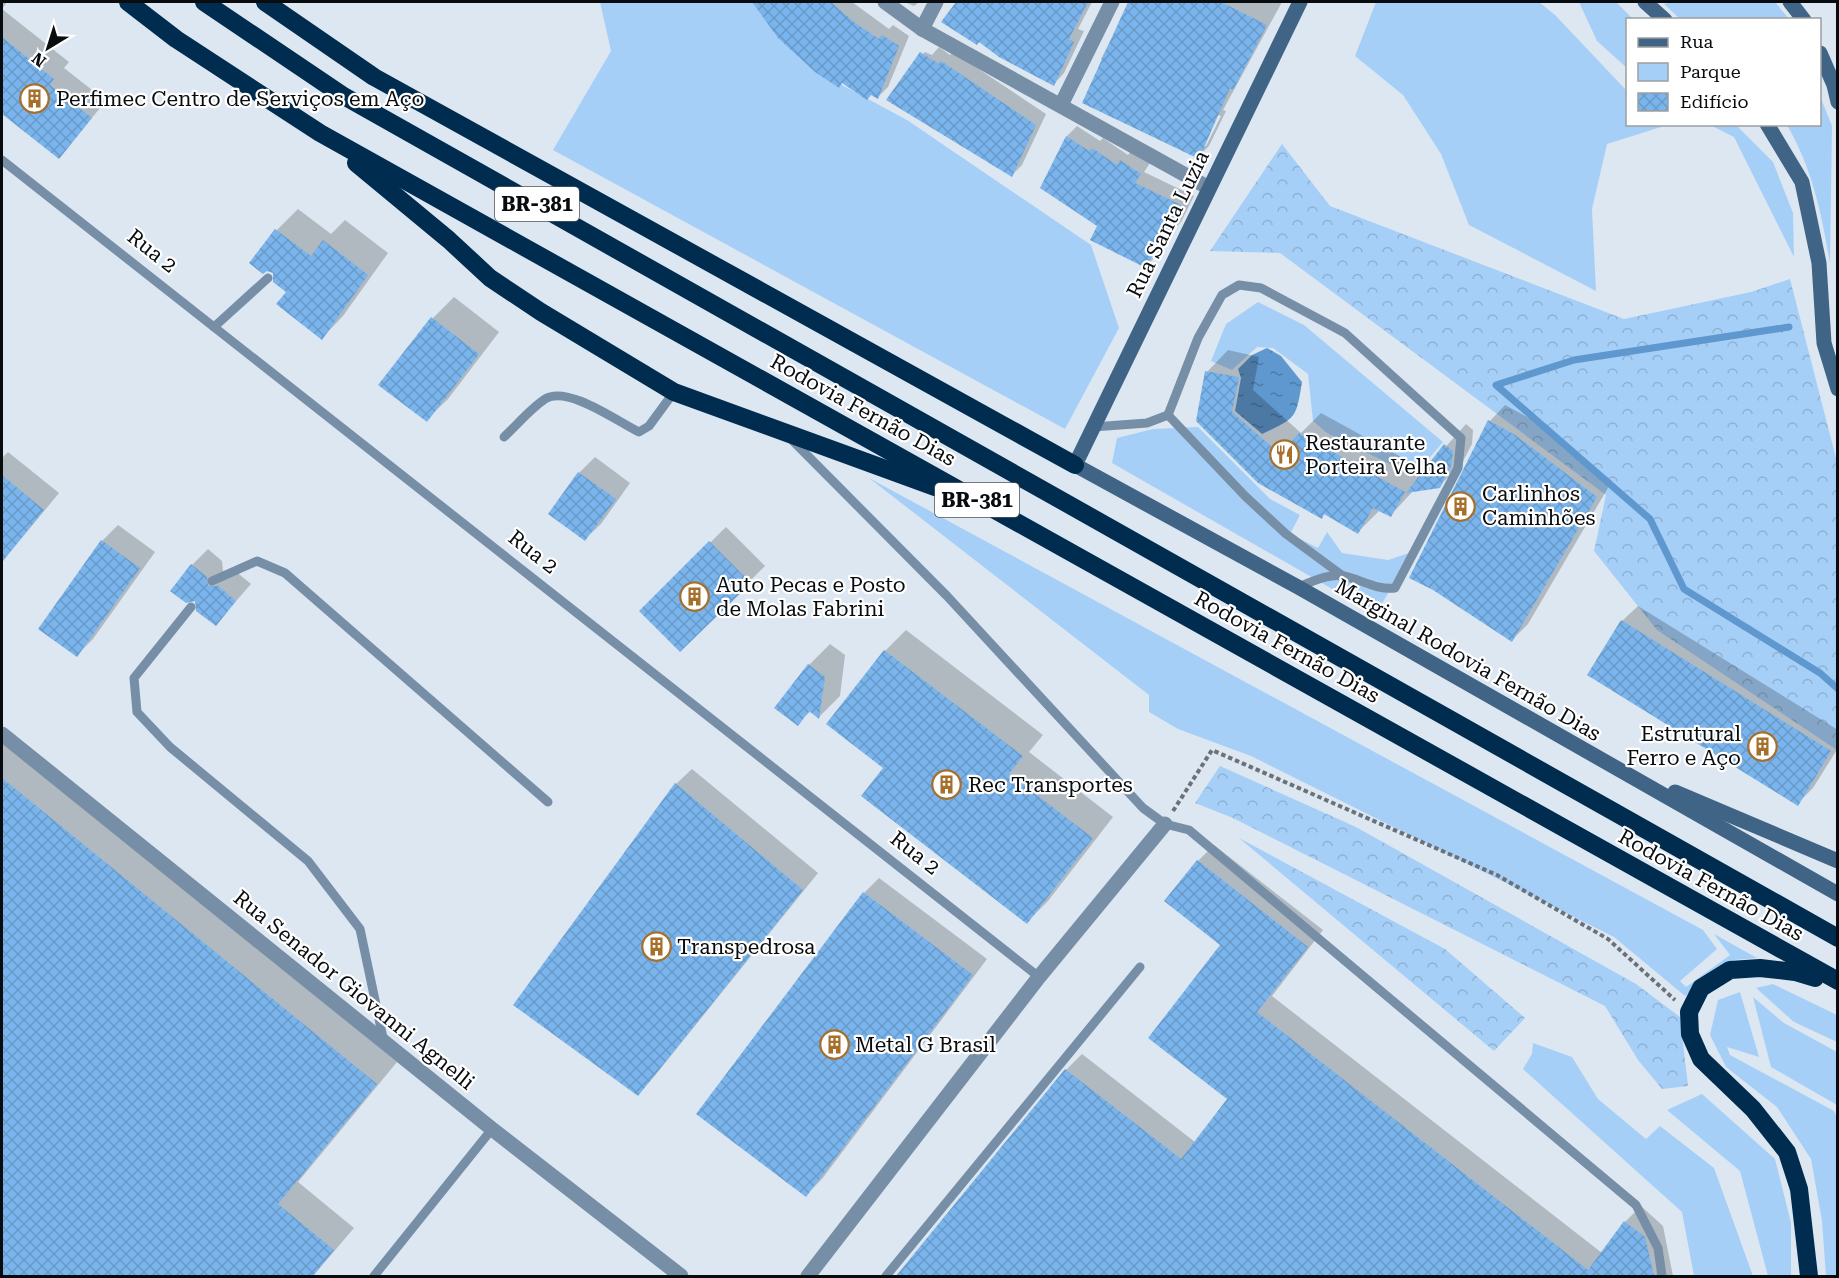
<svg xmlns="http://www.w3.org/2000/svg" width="1839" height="1278" viewBox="0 0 1839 1278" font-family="'Roboto Serif',serif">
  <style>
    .green { fill: #a6cff8 }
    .forest { fill: url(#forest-crowns) }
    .water { fill: url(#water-ripples) }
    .shadow { fill: #0003; fill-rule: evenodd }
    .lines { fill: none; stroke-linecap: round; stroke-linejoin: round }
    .stream { stroke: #5f98ce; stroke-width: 7 }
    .building { fill: url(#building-cross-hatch) }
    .path { stroke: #6b7178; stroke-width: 4; stroke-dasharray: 4.5 3; stroke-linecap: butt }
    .service { stroke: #768ea6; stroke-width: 9 }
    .minor { stroke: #768ea6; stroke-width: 15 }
    .secondary { stroke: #406486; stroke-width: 15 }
    .motorway { stroke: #002c50; stroke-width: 18 }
    .labels { text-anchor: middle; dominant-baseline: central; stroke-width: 4.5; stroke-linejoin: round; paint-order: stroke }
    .shield { fill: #fff; stroke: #535557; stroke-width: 1.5 }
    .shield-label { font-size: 20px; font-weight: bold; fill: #090c0f }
    .poi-label { font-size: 21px; fill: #090c0f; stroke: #fff; text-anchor: start }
    .street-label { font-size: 21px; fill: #090c0f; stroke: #fff }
  </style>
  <defs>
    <pattern id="forest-crowns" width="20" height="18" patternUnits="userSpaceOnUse" patternTransform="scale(1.5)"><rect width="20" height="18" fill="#a6cff8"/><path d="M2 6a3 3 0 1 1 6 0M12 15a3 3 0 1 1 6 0" fill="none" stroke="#8eb1d3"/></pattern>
    <pattern id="water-ripples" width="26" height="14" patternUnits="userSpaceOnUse" patternTransform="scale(1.5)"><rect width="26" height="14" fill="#5f98ce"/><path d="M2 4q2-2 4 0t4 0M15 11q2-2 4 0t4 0" fill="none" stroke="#4d7aa6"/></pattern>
    <pattern id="building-cross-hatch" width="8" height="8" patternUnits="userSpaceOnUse" patternTransform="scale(1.5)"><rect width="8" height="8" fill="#7ab4ec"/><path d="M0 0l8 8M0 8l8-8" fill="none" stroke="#689ac9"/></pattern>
  </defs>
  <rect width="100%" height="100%" fill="#dde7f1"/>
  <g class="green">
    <path d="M600,2H760L814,70L907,120L1091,245L1119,328L1065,429L553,150L611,51Z"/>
    <path d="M1376,2H1539L1555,15L1627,91L1628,124L1659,125L1661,127L1607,144L1592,209L1596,291L1469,225L1441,154L1403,95L1355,56Z"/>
    <path d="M1579,2H1616L1633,19L1628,20L1627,68L1597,41Z"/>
    <path d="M1671,2H1775L1789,19H1680L1664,4Z"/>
    <path d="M1820,96L1832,126L1830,264C1822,214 1812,168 1787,125L1820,124Z"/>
    <path d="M1710,125H1736L1773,162L1793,213L1794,257L1734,137Z"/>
    <path d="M1258,302L1304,325L1443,442L1414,476L1327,433L1313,421L1308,374L1273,348L1257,347L1232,370L1211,361L1226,324Z"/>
    <path d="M1198,427L1270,499L1300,515L1290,534L1318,548L1327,532L1342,553L1388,560L1412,552L1376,614L1112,463L1117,438L1153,429Z"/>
    <path d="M869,478L1703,930L1717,949L1680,981L1686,987L1730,955L1714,934L1757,958L1734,960L1685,996L1614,937L1251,756L1178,729L1149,712V695Z"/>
    <path d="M1773,984L1837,1015V1042L1794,1022L1756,988Z"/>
    <path d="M1740,992L1759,1057L1727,1047L1730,1055L1834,1111L1837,1117V1276H1826L1822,1221L1811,1159L1777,1107L1726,1067L1710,1035L1718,1000Z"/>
    <path d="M1753,997L1784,1023L1837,1052V1105L1771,1067Z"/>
    <path d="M1533,1043L1572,1057L1598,1099L1646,1139L1660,1126L1714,1168L1753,1276H1694L1682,1212L1523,1069L1532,1054Z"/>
    <path d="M1702,1094L1775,1159L1791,1223V1276H1768L1740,1171L1667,1110Z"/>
  </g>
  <g class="forest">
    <path d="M1282,144L1330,206L1624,319L1751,292L1790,279L1837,462V750L1657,630L1594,551L1606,495L1280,253L1210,251Z"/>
    <path d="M1220,766L1356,827L1636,984L1680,1017L1688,1086L1662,1089L1638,1060L1605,1006L1233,818L1195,803Z"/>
    <path d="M1239,838L1445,949L1525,1018L1494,1051Z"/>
  </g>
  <path class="water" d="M1267,348L1281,356L1302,382C1296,419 1296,418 1262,434L1235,411L1241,378L1238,369L1252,355Z"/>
  <g class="shadow">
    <path d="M2,2H7L2,9Z"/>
    <path d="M754,2H852L889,29L893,25L909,36L888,87L878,97L779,37Z"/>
    <path d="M905,2H919L914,6Z"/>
    <path d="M957,2H1092L1078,29L1084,31L1064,73L1054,84L946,23Z"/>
    <path d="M1130,2H1282L1223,110L1226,111L1209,146L1198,157L1101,59ZM1218,115L1221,116L1206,146H1203Z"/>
    <path d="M2,9L69,62L64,68L106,101L59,157L2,112Z"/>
    <path d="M939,47L950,55L953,52L1046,114L1022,165L1012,175L915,62L925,52L932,55Z"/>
    <path d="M1077,126L1100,141L1103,138L1128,155L1131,151L1150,163L1144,172L1194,196L1181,222L1171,232L1169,231L1156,256L1146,266L1099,226L1042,188L1067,136Z"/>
    <path d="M298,209L331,234L345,220L388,253L343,316L322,338L274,272L251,263L277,230Z"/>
    <path d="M454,297L499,332L448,399L426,420L380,384L433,318Z"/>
    <path d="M1228,350L1259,357L1253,390L1301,433L1321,413L1425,470L1466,424L1473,430L1472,444L1461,465L1439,486L1414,490L1390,516L1379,511L1358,532L1325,513L1322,517L1259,481L1207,372Z"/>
    <path d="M1505,405L1531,419L1612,481L1528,624L1512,640L1490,421Z"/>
    <path d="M8,452L59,493L2,562V458Z"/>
    <path d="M595,457L630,483L601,524L585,539L579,473Z"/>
    <path d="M118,525L155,552L93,639L77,655L102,541Z"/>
    <path d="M726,527L765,566L680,650L641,611Z"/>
    <path d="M208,549L222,561L223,571L234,570L251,584L216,624L192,565Z"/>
    <path d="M1638,606L1838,730V748L1813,788L1797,804L1622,621Z"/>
    <path d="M906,630L1043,735L1029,752L1113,817L1048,901L1027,922L885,768V651Z"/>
    <path d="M830,644L845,655L840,696L819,717L811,711L797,724L809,665Z"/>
    <path d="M2,740L397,1062L298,1182L354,1228L313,1276H2Z"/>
    <path d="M692,769L818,873L653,1078L638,1094L676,784Z"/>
    <path d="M1214,845L1323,930L1272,996L1602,1253L1625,1222L1641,1206L1663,1226L1673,1276H898L1066,1070L1082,1054L1195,1142L1229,1099L1222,944L1198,861Z"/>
    <path d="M879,878L987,959L822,1179L806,1195L864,893Z"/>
  </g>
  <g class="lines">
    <path class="stream" d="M1789,327L1574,360L1496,385L1650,519L1684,589L1820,673L1838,689"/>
  </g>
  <g class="building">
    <path d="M752,2H831L855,23L879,39L882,35L899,46L878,99L871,95L867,100L842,83L839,88L815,72L778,38Z"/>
    <path d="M956,2H1088L1069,39L1074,42L1054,86L999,57L979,42L977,45L941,22Z"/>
    <path d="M1128,2H1221L1267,25L1233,90L1230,88L1199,159L1082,103Z"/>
    <path d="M2,37L54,79L50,85L92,118L59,159L2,114Z"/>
    <path d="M920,52L939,64L941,61L1036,125L1012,177L886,100Z"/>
    <path d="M1066,136L1089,151L1092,148L1117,165L1120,160L1141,174L1135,183L1185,207L1171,234L1165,231L1146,268L1090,240L1097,226L1040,188Z"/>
    <path d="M275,229L311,256L323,240L368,275L322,340L276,304L286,292L273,282V273L267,271L263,274L249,263Z"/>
    <path d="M431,317L479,354L427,422L378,385Z"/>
    <path d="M1205,371L1239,377L1232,412L1280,454L1299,433L1405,492L1391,517L1373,508L1358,534L1324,514L1322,519L1258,483L1196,421Z"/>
    <path d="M1488,420L1515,435L1597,497L1512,642L1433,590L1409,578Z"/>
    <path d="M1444,444L1453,451L1451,466L1440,488L1406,493Z"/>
    <path d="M578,472L616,499L585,541L548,514Z"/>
    <path d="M2,475L44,510L2,562Z"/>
    <path d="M101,540L140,568L77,657L38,629Z"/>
    <path d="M709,541L751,583L680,652L639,611Z"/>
    <path d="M191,564L207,577L208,586H218L236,601L216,626L196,611L195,601L186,603L170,591Z"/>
    <path d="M1621,620L1831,751L1798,806L1587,675Z"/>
    <path d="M884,650L1023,756L1009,774L1093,838L1027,924L861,796L883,768L826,724Z"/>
    <path d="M808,664L825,677L819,719L809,711L798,726L774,708Z"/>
    <path d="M2,778L377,1084L278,1204L334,1250L313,1276H2Z"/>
    <path d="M675,783L803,890L638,1096L513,1005Z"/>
    <path d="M1197,860L1308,947L1257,1012L1588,1270L1624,1221L1645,1237L1654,1276H896L1065,1069L1181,1159L1227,1099L1148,1038L1220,945L1164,901Z"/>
    <path d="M863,892L973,975L806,1197L696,1114Z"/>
  </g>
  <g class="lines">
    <path class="path" d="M1173,811L1212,750L1497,875L1608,939L1675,1000"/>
    <g class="service">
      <path d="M2,160L1039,977"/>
      <path d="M214,327L268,278"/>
      <path d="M1168,415L1245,496L1286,534L1343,576"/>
      <path d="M1093,427L1147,423L1168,415L1198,338L1222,295L1239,285L1261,288L1345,333L1461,438L1458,468L1395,588C1376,590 1362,580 1344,576C1328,573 1312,582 1298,587"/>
      <path d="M504,437C517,425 530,409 545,399C568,385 618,422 639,432L649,426L674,392"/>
      <path d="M792,440L947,596L1143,808L1165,824L1189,830L1636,1205L1658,1248L1662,1276"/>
      <path d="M212,581L257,561L285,573L548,802"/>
      <path d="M191,607L134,678L137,712L170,747L308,861L360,929L383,1038"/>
      <path d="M374,1276L492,1129"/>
      <path d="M886,1276L1140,967"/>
    </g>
    <g class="minor">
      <path d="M885,2L922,29L1209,188"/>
      <path d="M922,29L936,2"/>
      <path d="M1061,105L1112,2"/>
      <path d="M2,734L492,1129L681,1276"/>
      <path d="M808,1276L1039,977L1165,824"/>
    </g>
    <g class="secondary">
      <path d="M1300,2L1075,465L1298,587L1838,894"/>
      <path d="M1645,2L1665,20"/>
      <path d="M1790,2L1804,20"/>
      <path d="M1820,53L1834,85L1838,102"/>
      <path d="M1767,124L1802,182L1819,263L1824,343L1838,389"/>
      <path d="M1675,792L1838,861"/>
    </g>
    <g class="motorway">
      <path d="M128,2L176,39L320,133L1838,981"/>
      <path d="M204,2L342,95L1838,938"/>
      <path d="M265,2L374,77L1075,465"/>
      <path d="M356,163L449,240L490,278L541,312L674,392L935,487"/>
      <path d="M1809,1276L1799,1189L1787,1152L1753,1109L1701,1059L1690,1034L1689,1012L1701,988L1730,970L1760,968L1795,972L1815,978"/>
    </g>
  </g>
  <defs>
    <symbol id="building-ring" viewBox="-11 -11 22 22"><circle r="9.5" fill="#fff" stroke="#a66f2b" stroke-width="1.5"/><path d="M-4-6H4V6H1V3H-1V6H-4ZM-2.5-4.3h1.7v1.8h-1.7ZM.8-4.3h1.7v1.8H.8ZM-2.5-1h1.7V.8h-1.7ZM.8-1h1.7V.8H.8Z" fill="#a66f2b"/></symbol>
    <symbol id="restaurant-ring" viewBox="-11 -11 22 22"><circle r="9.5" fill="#fff" stroke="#a66f2b" stroke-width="1.5"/><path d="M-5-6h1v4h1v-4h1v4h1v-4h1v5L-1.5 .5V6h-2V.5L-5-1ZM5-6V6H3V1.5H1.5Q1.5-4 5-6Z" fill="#a66f2b"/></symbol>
  </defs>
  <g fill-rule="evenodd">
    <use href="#building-ring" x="18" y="82" width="33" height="33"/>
    <use href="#restaurant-ring" x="1268" y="438" width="33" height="33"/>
    <use href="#building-ring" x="1444" y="490" width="33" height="33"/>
    <use href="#building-ring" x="678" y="580" width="33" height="33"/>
    <use href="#building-ring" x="1746" y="730" width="33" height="33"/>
    <use href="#building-ring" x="930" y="768" width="33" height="33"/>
    <use href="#building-ring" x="640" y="930" width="33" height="33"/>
    <use href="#building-ring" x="818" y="1028" width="33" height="33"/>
  </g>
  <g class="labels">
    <g class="shield">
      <rect x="495" y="187" width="84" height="34" rx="4.5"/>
      <rect x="935" y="483" width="84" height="34" rx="4.5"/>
    </g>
    <g class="shield-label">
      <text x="537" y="204">BR-381</text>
      <text x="977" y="500">BR-381</text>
    </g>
    <g class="poi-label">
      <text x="56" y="99">Perfimec Centro de Serviços em Aço</text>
      <text x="1305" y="443">Restaurante<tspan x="1305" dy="24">Porteira Velha</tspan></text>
      <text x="1482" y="494">Carlinhos<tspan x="1482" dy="24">Caminhões</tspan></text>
      <text x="716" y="585">Auto Pecas e Posto<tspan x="716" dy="24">de Molas Fabrini</tspan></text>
      <text x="1741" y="734" text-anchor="end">Estrutural<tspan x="1741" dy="24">Ferro e Aço</tspan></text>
      <text x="968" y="785">Rec Transportes</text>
      <text x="677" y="947">Transpedrosa</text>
      <text x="855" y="1045">Metal G Brasil</text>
    </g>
    <g class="street-label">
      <text transform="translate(1168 224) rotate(-64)">Rua Santa Luzia</text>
      <text transform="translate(152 251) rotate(38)">Rua 2</text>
      <text transform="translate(863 410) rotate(29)">Rodovia Fernão Dias</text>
      <text transform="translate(533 552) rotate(38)">Rua 2</text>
      <text transform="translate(1287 647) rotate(29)">Rodovia Fernão Dias</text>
      <text transform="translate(1468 660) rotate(30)">Marginal Rodovia Fernão Dias</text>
      <text transform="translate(915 853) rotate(38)">Rua 2</text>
      <text transform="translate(1711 885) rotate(29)">Rodovia Fernão Dias</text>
      <text transform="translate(354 990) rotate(39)">Rua Senador Giovanni Agnelli</text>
    </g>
  </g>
  <rect width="1839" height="1278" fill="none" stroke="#090c0f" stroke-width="6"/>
  <rect x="1626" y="18" width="195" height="108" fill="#ffffff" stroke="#9d9e9f" stroke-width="1.5"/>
  <rect x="1638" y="38" width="30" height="9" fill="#406486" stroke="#9d9e9f" stroke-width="1.5"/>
  <text x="1680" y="48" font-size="18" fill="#090c0f">Rua</text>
  <rect x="1638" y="63" width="30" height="18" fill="#a6cff8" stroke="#9d9e9f" stroke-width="1.5"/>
  <text x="1680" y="78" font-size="18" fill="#090c0f">Parque</text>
  <rect x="1638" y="93" width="30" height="18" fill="url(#building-cross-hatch)" stroke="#9d9e9f" stroke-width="1.5"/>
  <text x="1680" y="108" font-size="18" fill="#090c0f">Edifício</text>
  <g transform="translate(48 48) rotate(218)" stroke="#ffffff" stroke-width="4.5" paint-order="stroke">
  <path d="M0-4.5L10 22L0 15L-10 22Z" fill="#090c0f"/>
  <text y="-9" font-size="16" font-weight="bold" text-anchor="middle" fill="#090c0f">N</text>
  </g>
</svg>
